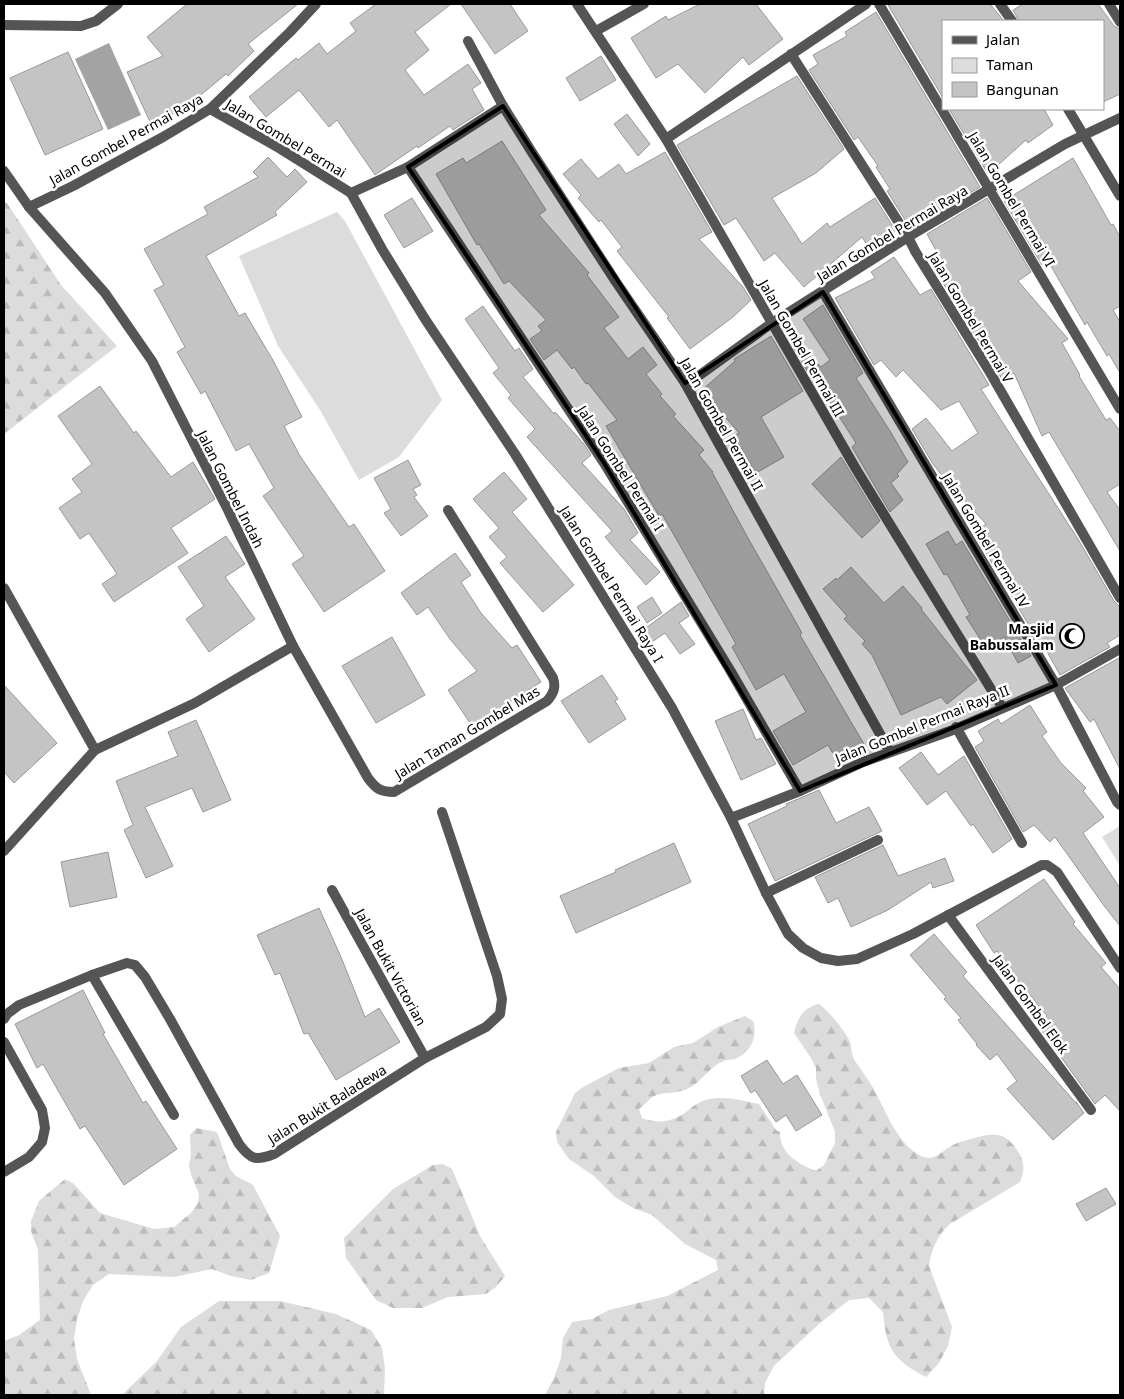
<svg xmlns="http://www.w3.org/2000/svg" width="1124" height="1399" viewBox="0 0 1124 1399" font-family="'Noto Sans',sans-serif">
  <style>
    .green { fill: #dcdcdc }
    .forest { fill: url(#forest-firs) }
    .water { fill: #a3a3a3 }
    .building { fill: #c4c4c4; stroke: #999 }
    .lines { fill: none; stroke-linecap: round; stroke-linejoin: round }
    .street { stroke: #555; stroke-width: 10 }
    .marked { fill: #000; fill-opacity: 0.2; stroke: #000; stroke-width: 4; stroke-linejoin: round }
    .labels { text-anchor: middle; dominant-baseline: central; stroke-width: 5; stroke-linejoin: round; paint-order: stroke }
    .street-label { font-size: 14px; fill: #000; stroke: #fff }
    .poi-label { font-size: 14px; font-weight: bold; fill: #000; stroke: #fff; text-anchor: end }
  </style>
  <defs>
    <pattern id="forest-firs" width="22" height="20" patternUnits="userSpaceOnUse" patternTransform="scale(1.25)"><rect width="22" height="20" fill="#dcdcdc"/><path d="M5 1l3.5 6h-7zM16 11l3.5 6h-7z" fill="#bbb"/></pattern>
  </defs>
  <rect width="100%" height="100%" fill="#fff"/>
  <g class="green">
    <path d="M337,212L345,221L442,400L399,457L359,480L320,410L278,346L239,256Z"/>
    <path d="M1120,826V866L1102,837Z"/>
  </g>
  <g class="forest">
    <path d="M4,202L7,203L61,285L117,346L4,434Z"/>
    <path d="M819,1004C828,1010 846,1032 850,1042C852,1048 851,1055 855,1061C860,1069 867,1077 872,1086C884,1107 895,1139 916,1153C934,1165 939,1152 953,1145C958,1142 965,1141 971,1139C991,1134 1003,1129 1017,1150C1025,1161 1025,1170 1020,1182L950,1224C938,1234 931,1250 929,1266L952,1327L948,1346L939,1363L926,1377C893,1360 886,1348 883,1312L869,1298L849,1300L819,1324L774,1366L765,1383L764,1395H545L554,1378L561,1358L563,1338L572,1322L592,1319L609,1310L667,1296L718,1270L716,1260L685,1244L652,1215L633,1208L615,1197L594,1176L569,1159L557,1142L556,1132L575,1093L583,1087L619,1068L649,1063L674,1047L693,1043L718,1027L745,1016L753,1021C758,1036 751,1053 735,1059C732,1060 728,1059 724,1061C711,1065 703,1080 691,1087C678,1095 666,1091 654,1096C649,1099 644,1105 639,1109L642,1118C657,1124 673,1122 686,1112C692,1107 697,1103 705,1100C724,1095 740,1100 759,1104L776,1130L780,1132C779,1153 798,1164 816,1171L824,1165L835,1143V1132L820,1094L816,1079V1068L811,1058L794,1033C798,1017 803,1008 819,1004Z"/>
    <path d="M196,1128L217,1132L230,1169L236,1176L253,1185L280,1236L269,1273L251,1280L231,1276L212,1269L174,1277L109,1274L93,1285L83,1301L77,1319L74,1339L77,1359L91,1395H4V1341L19,1335L40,1320L38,1250L31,1231V1221L39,1201L65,1179L74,1184L100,1213L154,1229L174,1227L192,1212L198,1203L199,1194L191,1175L189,1165L191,1155L190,1135Z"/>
    <path d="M433,1165L443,1164L452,1169L481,1238L505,1276L496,1287L486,1294L448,1297L422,1308H393L376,1300L346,1258L344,1238L393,1189Z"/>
    <path d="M219,1301H280L336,1314L371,1330L382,1348L385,1368L384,1395H122L157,1361L181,1327Z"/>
  </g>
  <path class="water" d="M109,43L141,115L108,130L75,59Z"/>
  <g class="building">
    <path d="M187,4H298L248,44L254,51L228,76L226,74L184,109L151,124L127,72L163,56L147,37Z"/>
    <path d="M376,4H451L415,32L429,50L405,70L424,95L468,64L481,83L472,89L484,110L453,130L450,126L418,148L417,146L375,175L337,120L329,127L299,90L266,117L249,97L296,58L298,60L319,43L327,54L356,31L350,23Z"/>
    <path d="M461,4H510L528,31L495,54Z"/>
    <path d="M700,4H756L783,39L749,65L743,57L705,93L678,64L656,78L631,38L666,16L668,20Z"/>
    <path d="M890,4H990L1004,21H943V98L888,5Z"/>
    <path d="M1023,4H1098L1114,26L1120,29V94L1103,102V21H1019L1013,10Z"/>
    <path d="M876,12L980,187L920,222L917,217L907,223L887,191L890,189L876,167L878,166L858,137L854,140L809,70L818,64L813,55L847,36L845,32Z"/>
    <path d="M68,52L103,129L45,155L10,78Z"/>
    <path d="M601,56L616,80L580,101L566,78Z"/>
    <path d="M797,76L844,149L816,173L772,198L802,244L827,223L830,227L875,198L896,231L869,248L862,237L804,287L775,253L764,261L736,218L724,225L677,145Z"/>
    <path d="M949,109H1044L1053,125L1028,143L1026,140L988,174Z"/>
    <path d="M627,114L650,144L638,156L614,124Z"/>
    <path d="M502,141L546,210L539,215L589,273L587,275L619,317L604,328L628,359L643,347L657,365L646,374L662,394L660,396L676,414L673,416L704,450L699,455L713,472H712L748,538L802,633L800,635L864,744L836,759L828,745L793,765L773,731L806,712L784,674L756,690L732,647L736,644L662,514L659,516L606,426L617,420L588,383L586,384L574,367L572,369L557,350L544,360L530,339L542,331L538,326L546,320L509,281L504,284L479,244L477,245L436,174L463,158L466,163Z"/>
    <path d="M665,152L712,232L699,239L743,287L751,300L733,317L690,349L667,318L669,317L617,251L622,247L601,220L599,222L578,198L581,195L563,174L581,159L598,179L619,164L626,174Z"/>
    <path d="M268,157L287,177L295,169L307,182L275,212L277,215L206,256L239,316L245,313L274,362L302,417L284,426L300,456L349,527L354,524L385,571L324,612L292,564L304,556L263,496L274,488L249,444L236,451L205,391L201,394L177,352L185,347L154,290L164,285L144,249L208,214L204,207L258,177L253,172Z"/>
    <path d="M1073,158L1111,225L1113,224L1120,237V306L1113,310L1120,322V373L1109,354L1107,356L1087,322L1085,325L1048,261L1042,265L1004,201Z"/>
    <path d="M412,198L433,231L404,248L384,215Z"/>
    <path d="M987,198L1031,272L1018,281L1068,339L1062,343L1080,375L1079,376L1106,420L1110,418L1120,431V484L1107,492L1120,510V551L1049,432L1042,436L1014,373L1002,379L943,283L951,278L927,234Z"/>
    <path d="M894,257L920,295L931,289L989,385L981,389L1078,539L1114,601L1120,607V635L1107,643L1110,647L1060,675L1045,648L1043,649L974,533L986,524L944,478L933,464L912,429L926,418L952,451L978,433L959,401L941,410L903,370L896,377L881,360L874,365L835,298L875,278L871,272Z"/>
    <path d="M823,305L863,373L856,378L890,431L908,462L897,474L899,476L891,483L903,500L890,512L852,447L856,443L817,382L814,383L785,332L821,367L830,360L803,319Z"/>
    <path d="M483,306L515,351L519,348L533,369L523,377L554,414L555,412L584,444L591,455L582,463L624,509L638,533L630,540L660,572L646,585L605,537L612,531L527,437L535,429L508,398L511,395L493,373L499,368L465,319Z"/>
    <path d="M771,336L803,391L761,417L784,457L756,473L734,436L739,433L702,390L735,361L734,359Z"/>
    <path d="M100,386L134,433L136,431L171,477L193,462L215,499L171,528L188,553L114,602L102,584L117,574L89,533L80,539L59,508L82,492L72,479L92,464L58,416Z"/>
    <path d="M841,457L880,521L862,538L812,484Z"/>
    <path d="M408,460L421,485L413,489L417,495L414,497L428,516L401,536L384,513L391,509L374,478Z"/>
    <path d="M504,472L527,499L512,512L574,585L543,612L500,563L507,557L489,537L499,528L473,499Z"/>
    <path d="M948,531L956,545L962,541L1031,656L1018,663L1004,637L986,648L966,617L970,615L947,574L944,575L926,544Z"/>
    <path d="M226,536L245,564L225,577L255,619L209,652L186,619L204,606L178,567Z"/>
    <path d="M455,553L471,575L461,582L481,613L512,648L517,645L541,682L472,726L448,690L477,671L450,639L428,607L417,615L401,593Z"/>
    <path d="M851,567L884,603L903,586L922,608L921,609L977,680L947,704L941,697L901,715L872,655L862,644L865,641L844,619L847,616L823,589L836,578L837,580Z"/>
    <path d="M652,597L662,613L647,623L637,607Z"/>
    <path d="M681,602L689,616L679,623L695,644L680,654L665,633L652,642L643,630Z"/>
    <path d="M392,637L425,695L376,723L342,666Z"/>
    <path d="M1119,658L1120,659V769L1094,719L1090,722L1065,688Z"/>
    <path d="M602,675L618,699L615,701L626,719L589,743L561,701Z"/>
    <path d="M4,685L57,743L14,783L4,772Z"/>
    <path d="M1030,705L1047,732L1042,736L1061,763L1086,788L1083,791L1104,817L1083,833L1120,888V926L1105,907L1055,837L1050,842L1034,825L1023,832L975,747L984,741L978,731L998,719L1001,724Z"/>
    <path d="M743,709L756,740L761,738L776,764L741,780L715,721Z"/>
    <path d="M196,720L231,800L203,812L192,788L145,807L173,866L146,878L124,830L133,825L116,781L178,756L168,732Z"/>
    <path d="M921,752L938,775L964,756L1012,839L993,853L973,824L971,826L946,791L927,805L899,768Z"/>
    <path d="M819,790L836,823L869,807L882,831L775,881L748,824L787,806L786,804Z"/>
    <path d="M674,843L691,882L576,933L560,896L616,872L615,870Z"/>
    <path d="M883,845L898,876L945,858L954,881L933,888L931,882L888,910L851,927L838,898L828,903L815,877Z"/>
    <path d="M108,852L117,897L70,907L61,862Z"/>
    <path d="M1044,879L1075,922L1073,924L1106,963L1101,967L1120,989V1111L1105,1095L1095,1104L1044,1034L1039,1024L1047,1016L1026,990L1023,992L1014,973L997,951L994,953L976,925Z"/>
    <path d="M319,908L341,957L365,1017L379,1008L400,1042L336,1080L308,1033L304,1034L280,973L275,975L257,935Z"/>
    <path d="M934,934L967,972L963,976L1077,1104L1076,1102L1084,1113L1053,1140L1007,1089L1017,1081L997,1054L990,1060L976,1045L977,1044L958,1020L961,1018L944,999L946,997L910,955Z"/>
    <path d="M83,990L105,1033L103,1034L143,1103L146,1101L177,1149L124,1185L85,1126L80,1129L43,1064L37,1068L15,1024Z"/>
    <path d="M767,1060L783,1084L797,1075L822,1115L796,1131L786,1115L776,1122L755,1090L751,1093L741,1076Z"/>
    <path d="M1106,1188L1116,1204L1086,1221L1076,1204Z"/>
  </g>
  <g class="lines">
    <g class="street">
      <path d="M577,4L666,139L856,469L1002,707"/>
      <path d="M879,4L1120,409"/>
      <path d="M1000,4L1012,21"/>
      <path d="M1109,4L1120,22"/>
      <path d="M4,25L81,26L96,21L118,4"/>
      <path d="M596,31L644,4"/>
      <path d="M468,41L503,106L533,154L616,282L685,383L890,752"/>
      <path d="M791,54L908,237L915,251L988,369L1120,598"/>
      <path d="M210,109L279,148L351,193L408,167L503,106"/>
      <path d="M1068,109L1120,196"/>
      <path d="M666,139L866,4"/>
      <path d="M408,167L604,463L730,670L800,791"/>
      <path d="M4,171L29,207L105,293L152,361L228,510L293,646L368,778C376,789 381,792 394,792L547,701C554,693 556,687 553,678L448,510"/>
      <path d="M351,193L382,249L425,319L515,454L672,708L731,818L766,893L788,934L803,948L821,958L838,961L857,959L913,934L1042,865H1047L1057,872L1120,968"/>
      <path d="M29,207L73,186L163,137L210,109L290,32L316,4"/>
      <path d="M823,292L1056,685L1117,802L1120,805"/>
      <path d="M685,383L697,377L772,323L908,237L1065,144L1120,118"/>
      <path d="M4,588L95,750"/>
      <path d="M956,727L1022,843"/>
      <path d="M731,818L800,791L863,762L953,730L1056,685L1120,649"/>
      <path d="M4,851L95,750L195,703L293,646"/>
      <path d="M332,890L425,1058"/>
      <path d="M766,893L878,840"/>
      <path d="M948,915L1091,1110"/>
      <path d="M92,975L174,1115"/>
      <path d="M4,1019L7,1014L19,1005L92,975L127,963L135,965L145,977L170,1019L239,1144C251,1160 256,1161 274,1154L425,1058L486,1027L500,1014L502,999L497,976L442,812"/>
      <path d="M4,1042L42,1110L45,1128L42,1142L29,1157L4,1172"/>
    </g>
  </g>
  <path class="marked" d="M503,106L685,383L823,292L1056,685L800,791L604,463L408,167Z"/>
  <defs>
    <symbol id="mosque-ring" viewBox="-11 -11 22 22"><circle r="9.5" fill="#fff" stroke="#000" stroke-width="1.5"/><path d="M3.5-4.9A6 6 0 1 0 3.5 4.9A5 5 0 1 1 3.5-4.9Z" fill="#000"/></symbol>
  </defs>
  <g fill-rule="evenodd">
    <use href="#mosque-ring" x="1058" y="622" width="28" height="28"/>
  </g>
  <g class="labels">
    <g class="street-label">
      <text transform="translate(286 138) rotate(31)">Jalan Gombel Permai</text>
      <text transform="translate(126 139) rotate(-29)">Jalan Gombel Permai Raya</text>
      <text transform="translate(1012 199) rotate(59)">Jalan Gombel Permai VI</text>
      <text transform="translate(892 233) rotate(-31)">Jalan Gombel Permai Raya</text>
      <text transform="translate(971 317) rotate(59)">Jalan Gombel Permai V</text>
      <text transform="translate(802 348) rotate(60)">Jalan Gombel Permai III</text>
      <text transform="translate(722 424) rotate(60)">Jalan Gombel Permai II</text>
      <text transform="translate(621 468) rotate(57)">Jalan Gombel Permai I</text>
      <text transform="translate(231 489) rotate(63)">Jalan Gombel Indah</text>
      <text transform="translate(986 540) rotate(59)">Jalan Gombel Permai IV</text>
      <text transform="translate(612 584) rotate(58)">Jalan Gombel Permai Raya I</text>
      <text transform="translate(922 724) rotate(-22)">Jalan Gombel Permai Raya II</text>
      <text transform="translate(467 732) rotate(-31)">Jalan Taman Gombel Mas</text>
      <text transform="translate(391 967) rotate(61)">Jalan Bukit Victorian</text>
      <text transform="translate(1031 1004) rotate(54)">Jalan Gombel Elok</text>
      <text transform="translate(327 1104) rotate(-32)">Jalan Bukit Baladewa</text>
    </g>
    <g class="poi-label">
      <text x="1054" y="628">Masjid<tspan x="1054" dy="16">Babussalam</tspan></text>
    </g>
  </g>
  <rect width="1124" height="1399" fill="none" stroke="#000000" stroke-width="10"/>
  <rect x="942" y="20" width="162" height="90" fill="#ffffff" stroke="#999999"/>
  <rect x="952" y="36" width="25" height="8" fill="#555555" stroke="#999999"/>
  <text x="986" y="45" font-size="15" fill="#000000">Jalan</text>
  <rect x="952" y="58" width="25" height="15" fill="#dcdcdc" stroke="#999999"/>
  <text x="986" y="70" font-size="15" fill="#000000">Taman</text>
  <rect x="952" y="82" width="25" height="15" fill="#c4c4c4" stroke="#999999"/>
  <text x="986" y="95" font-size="15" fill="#000000">Bangunan</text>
</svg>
